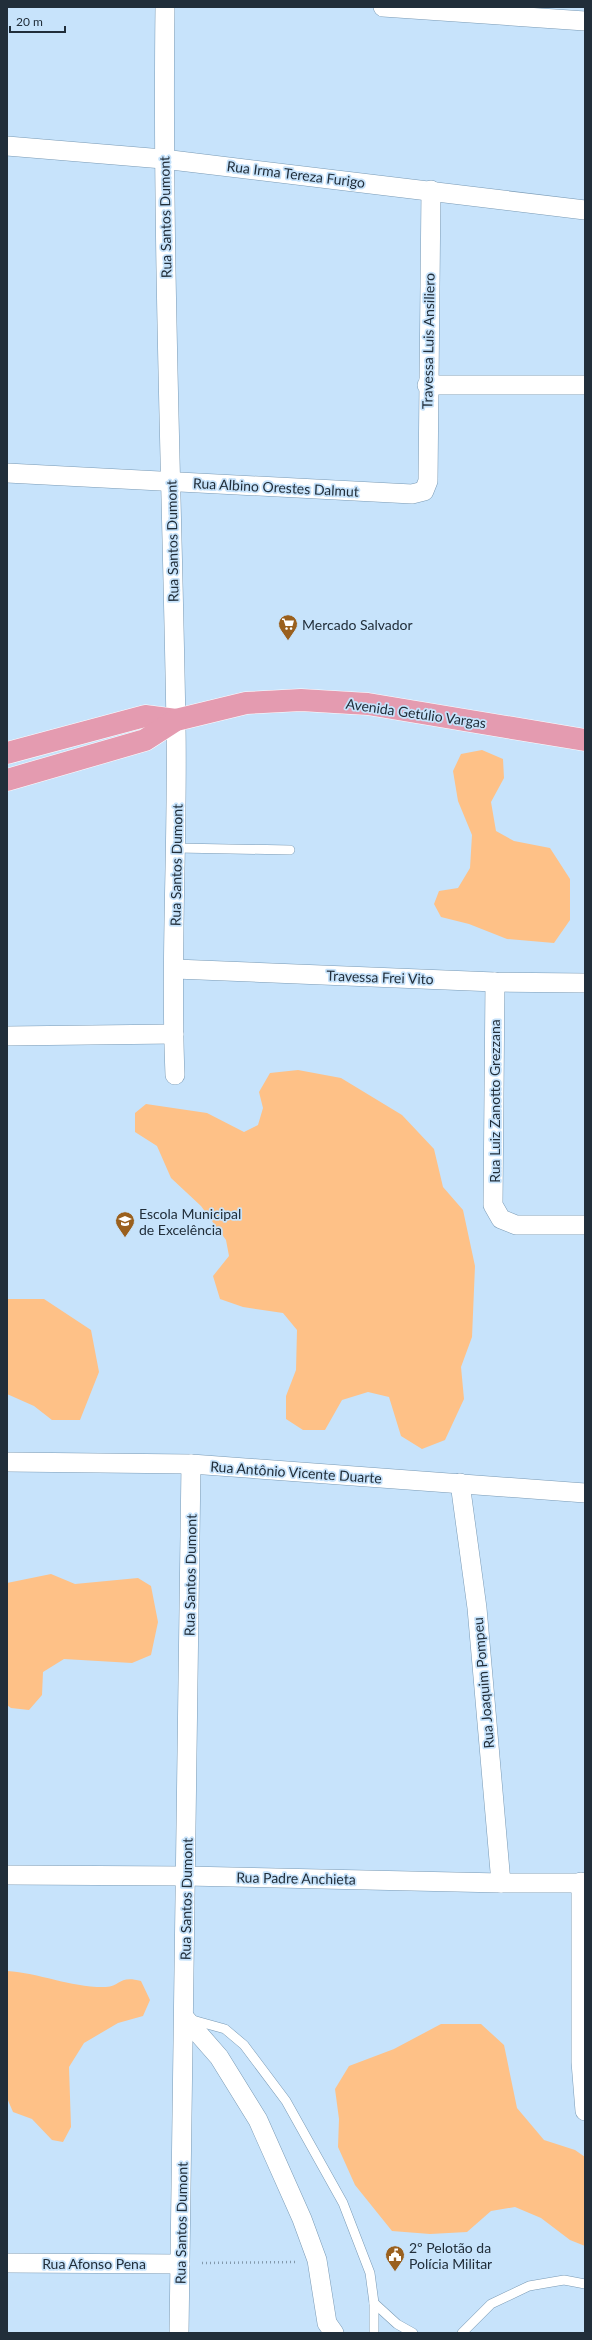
<svg xmlns="http://www.w3.org/2000/svg" width="592" height="2340" viewBox="0 0 592 2340" font-family="Lato,sans-serif">
  <style>
    .green { fill: #fec187 }
    .lines { fill: none; stroke-linecap: round; stroke-linejoin: round }
    .lane-casing { stroke: #799ab5; stroke-width: 10 }
    .street-casing { stroke: #799ab5; stroke-width: 20 }
    .primary-casing { stroke: #fff; stroke-width: 23 }
    .path { stroke: #8399ac; stroke-width: 2.5; stroke-dasharray: 1 3; stroke-linecap: butt }
    .lane { stroke: #fff; stroke-width: 9 }
    .street { stroke: #fff; stroke-width: 19 }
    .primary { stroke: #e49bb0; stroke-width: 22 }
    .labels { text-anchor: middle; dominant-baseline: central; stroke-width: 3.5; stroke-linejoin: round; paint-order: stroke }
    .street-label { font-size: 14px; fill: #212e3a; stroke: #c7e3fb }
    .poi-label { font-size: 14px; fill: #212e3a; stroke: #c7e3fb; text-anchor: start }
  </style>
  <rect width="100%" height="100%" fill="#c7e3fb"/>
  <g class="green">
    <path d="M482,750L503,759L504,778L491,802L496,831L514,841L550,848L570,879V920L554,943L507,939L469,924L441,917L434,904L439,891L458,888L470,868L472,835L458,801L453,771L461,754Z"/>
    <path d="M298,1070L341,1078L402,1115L434,1149L443,1187L463,1210L475,1266L472,1337L461,1367L464,1399L445,1440L422,1449L401,1436L389,1397L368,1392L342,1400L325,1430H303L286,1419V1396L296,1370L297,1330L283,1313L243,1307L220,1299L213,1276L229,1256L226,1240L201,1206L171,1178L157,1146L135,1132V1113L146,1104L207,1113L244,1132L258,1125L263,1108L259,1092L270,1073Z"/>
    <path d="M7,1299H44L91,1330L99,1372L80,1420H52L34,1406L7,1394Z"/>
    <path d="M51,1574L75,1584L138,1578L151,1586L158,1622L151,1655L132,1663L64,1659L43,1672L42,1695L29,1710L11,1708L7,1705V1583Z"/>
    <path d="M7,1971C40,1973 72,1988 106,1987C121,1986 119,1975 141,1981L150,2000L143,2016L118,2023L84,2043L69,2067L71,2127L63,2142L52,2140L32,2119L13,2112L7,2098Z"/>
    <path d="M441,2024H481L504,2045L517,2108L544,2140L575,2150L585,2157V2246L570,2240L541,2218L515,2207L491,2211L467,2232L430,2234L392,2231L355,2185L338,2147L339,2119L335,2089L349,2066L394,2049Z"/>
  </g>
  <g class="lines">
    <defs>
      <g id="lane">
        <path d="M177,848L290,850"/>
        <path d="M189,2019L225,2029L244,2045L286,2101L343,2203L370,2273L374,2303V2333"/>
        <path d="M374,2303L397,2324L413,2333"/>
        <path d="M462,2333L491,2304L529,2286L564,2280L585,2284"/>
      </g>
      <g id="street">
        <path d="M165,7C162,247 172,486 176,726C178,842 170,959 175,1075"/>
        <path d="M383,7L585,21"/>
        <path d="M7,146L163,159L585,210"/>
        <path d="M427,385H585"/>
        <path d="M7,473L412,494L424,491L428,481L431,190"/>
        <path d="M175,969L495,982L585,983"/>
        <path d="M495,982L493,1205L501,1219L516,1225H585"/>
        <path d="M7,1036L174,1034"/>
        <path d="M7,1462L191,1464L585,1493"/>
        <path d="M460,1483L477,1608L501,1883"/>
        <path d="M7,1875L186,1876L501,1883H585"/>
        <path d="M581,1882V2062L585,2111"/>
        <path d="M184,2017L219,2057L258,2120L302,2219L317,2260L327,2323L334,2333"/>
        <path d="M7,2263L180,2264"/>
        <path d="M179,2333L191,1464"/>
      </g>
      <g id="primary">
        <path d="M7,753L145,716L176,720"/>
        <path d="M7,780L145,740L176,720L246,703L301,700L368,704L585,740"/>
      </g>
    </defs>
    <use href="#lane" class="lane-casing"/>
    <use href="#street" class="street-casing"/>
    <use href="#primary" class="primary-casing"/>
    <path class="path" d="M202,2263L298,2262"/>
    <use href="#lane" class="lane"/>
    <use href="#street" class="street"/>
    <use href="#primary" class="primary"/>
  </g>
  <defs>
    <symbol id="supermarket-pin" viewBox="-11 -11 22 30"><path d="M0 17L-7.5 6A9.5 9.5 0 1 1 7.5 6Z" fill="#9a601e" stroke="#c7e3fb"/><path d="M-6-5.5h2.5l.6 2H6L4.5 2H-2.5L-4.4-4H-6ZM-1.5 3.2a1.3 1.3 0 1 0 .1 0ZM3 3.2a1.3 1.3 0 1 0 .1 0Z" fill="#fff"/></symbol>
    <symbol id="school-pin" viewBox="-11 -11 22 30"><path d="M0 17L-7.5 6A9.5 9.5 0 1 1 7.5 6Z" fill="#9a601e" stroke="#c7e3fb"/><path d="M0-5L7-2L0 1L-7-2ZM-4 1L0 2.5L4 1V4Q0 6-4 4Z" fill="#fff"/></symbol>
    <symbol id="civic-pin" viewBox="-11 -11 22 30"><path d="M0 17L-7.5 6A9.5 9.5 0 1 1 7.5 6Z" fill="#9a601e" stroke="#c7e3fb"/><path d="M-.6-6.5H3V-4.5H.6V-3L4-1V1h2V6H-6V1h2V-1L-.6-3ZM-1.2 2.5V6h2.4V2.5Z" fill="#fff"/></symbol>
  </defs>
  <g fill-rule="evenodd">
    <use href="#supermarket-pin" x="277" y="613" width="22" height="30"/>
    <use href="#school-pin" x="114" y="1210" width="22" height="30"/>
    <use href="#civic-pin" x="384" y="2244" width="22" height="30"/>
  </g>
  <g class="labels">
    <g class="street-label">
      <text transform="translate(296 174) rotate(7)">Rua Irma Tereza Furigo</text>
      <text transform="translate(165 217) rotate(-91)">Rua Santos Dumont</text>
      <text transform="translate(428 341) rotate(-89)">Travessa Luis Ansiliero</text>
      <text transform="translate(276 487) rotate(3)">Rua Albino Orestes Dalmut</text>
      <text transform="translate(172 541) rotate(-91)">Rua Santos Dumont</text>
      <text transform="translate(416 713) rotate(8)">Avenida Getúlio Vargas</text>
      <text transform="translate(176 865) rotate(-89)">Rua Santos Dumont</text>
      <text transform="translate(380 977) rotate(2)">Travessa Frei Vito</text>
      <text transform="translate(494 1101) rotate(-90)">Rua Luiz Zanotto Grezzana</text>
      <text transform="translate(296 1472) rotate(4)">Rua Antônio Vicente Duarte</text>
      <text transform="translate(190 1575) rotate(-89)">Rua Santos Dumont</text>
      <text transform="translate(483 1683) rotate(-95)">Rua Joaquim Pompeu</text>
      <text transform="translate(296 1878) rotate(1)">Rua Padre Anchieta</text>
      <text transform="translate(186 1899) rotate(-89)">Rua Santos Dumont</text>
      <text transform="translate(181 2223) rotate(-89)">Rua Santos Dumont</text>
      <text x="94" y="2263">Rua Afonso Pena</text>
    </g>
    <g class="poi-label">
      <text x="302" y="624">Mercado Salvador</text>
      <text x="139" y="1213">Escola Municipal<tspan x="139" dy="16">de Excelência</tspan></text>
      <text x="409" y="2247">2º Pelotão da<tspan x="409" dy="16">Polícia Militar</tspan></text>
    </g>
  </g>
  <rect width="592" height="2340" fill="none" stroke="#212e3a" stroke-width="16"/>
  <path d="M10 26v6h55v-6" fill="none" stroke="#212e3a" stroke-width="2"/>
  <text x="16" y="26" font-size="12" fill="#212e3a" stroke="#c7e3fb" stroke-width="3" paint-order="stroke">20 m</text>
</svg>
